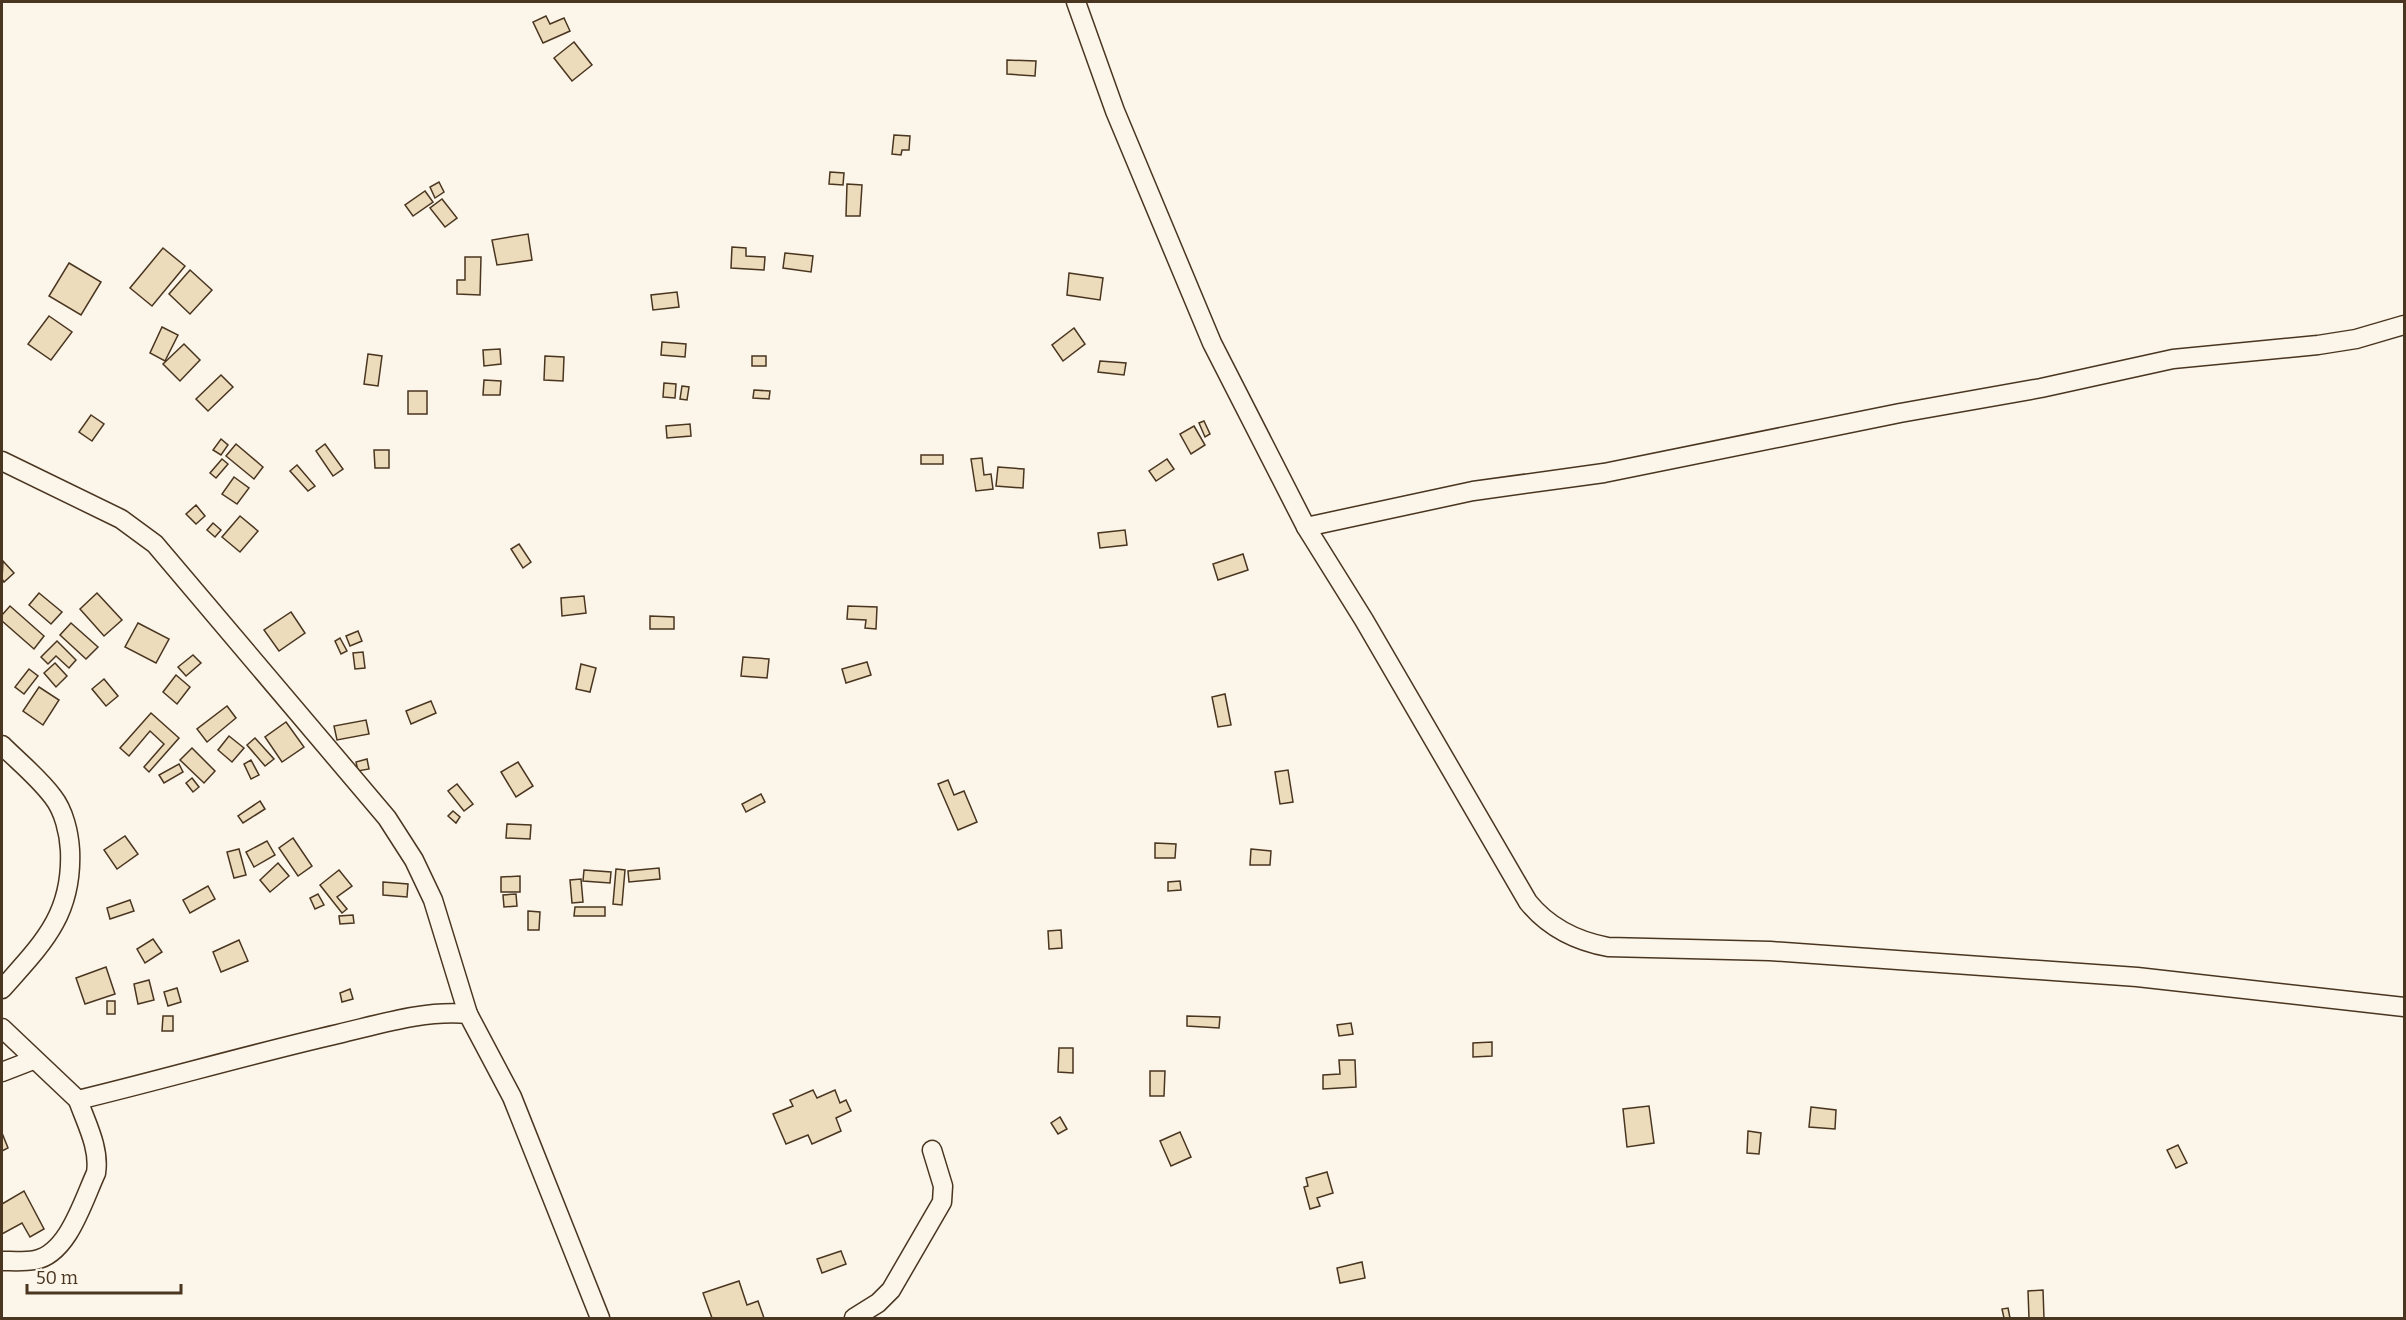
<svg xmlns="http://www.w3.org/2000/svg" width="2406" height="1320" viewBox="0 0 2406 1320" font-family="Bitter,serif">
  <style>
    .building { fill: #ecdcbc; stroke: #4a3520; stroke-width: 1.5 }
    .lines { fill: none; stroke-linecap: round; stroke-linejoin: round }
    .street-casing { stroke: #4a3520; stroke-width: 21 }
    .street { stroke: #fbf6e9; stroke-width: 18 }
  </style>
  <rect width="100%" height="100%" fill="#fbf6e9"/>
  <g class="building">
    <path d="M546,16L550,24L564,18L570,31L543,43L533,22Z"/>
    <path d="M574,42L592,65L572,81L554,58Z"/>
    <path d="M1007,60L1036,61L1035,76L1007,74Z"/>
    <path d="M894,135L910,136L909,150H902L901,155L892,154Z"/>
    <path d="M830,172L844,173L843,185L829,184Z"/>
    <path d="M439,182L444,192L435,198L430,187Z"/>
    <path d="M847,184L862,185L860,216H846Z"/>
    <path d="M425,191L433,202L413,216L405,205Z"/>
    <path d="M442,199L457,218L445,227L430,208Z"/>
    <path d="M528,234L532,260L497,265L492,240Z"/>
    <path d="M732,247L746,248V256L765,257L764,270L731,268Z"/>
    <path d="M163,248L185,266L152,306L130,288Z"/>
    <path d="M785,253L813,256L811,272L783,268Z"/>
    <path d="M465,257H481L480,295L457,294V280H465Z"/>
    <path d="M69,263L101,282L81,315L49,296Z"/>
    <path d="M190,270L212,290L190,314L169,294Z"/>
    <path d="M1069,273L1103,278L1100,300L1067,295Z"/>
    <path d="M677,292L679,307L653,310L651,295Z"/>
    <path d="M49,316L72,332L51,360L28,344Z"/>
    <path d="M162,327L178,335L165,361L150,353Z"/>
    <path d="M1074,328L1085,344L1063,361L1052,345Z"/>
    <path d="M662,342L686,344L685,357L661,355Z"/>
    <path d="M184,344L200,360L180,381L163,364Z"/>
    <path d="M500,349L501,364L484,366L483,350Z"/>
    <path d="M368,354L382,356L378,386L364,384Z"/>
    <path d="M545,356L564,357L563,381L544,380Z"/>
    <rect x="752" y="356" width="14" height="10"/>
    <path d="M1100,361L1126,363L1124,375L1098,372Z"/>
    <path d="M221,375L233,387L208,411L196,399Z"/>
    <path d="M484,380L501,381L500,395H483Z"/>
    <path d="M664,383L676,384L675,398L663,397Z"/>
    <path d="M682,386L689,387L687,400L680,399Z"/>
    <path d="M754,390L770,391L769,399L753,398Z"/>
    <rect x="408" y="391" width="19" height="23"/>
    <path d="M91,415L104,424L92,441L79,432Z"/>
    <path d="M1204,421L1210,434L1205,437L1199,423Z"/>
    <path d="M690,424L691,436L667,438L666,426Z"/>
    <path d="M1194,426L1205,445L1191,454L1180,434Z"/>
    <path d="M221,439L228,445L221,455L213,450Z"/>
    <path d="M236,444L263,467L254,479L226,456Z"/>
    <path d="M325,444L343,469L333,476L316,451Z"/>
    <path d="M374,450H389V468H375Z"/>
    <rect x="921" y="455" width="22" height="9"/>
    <path d="M982,458L984,475L991,474L993,489L976,491L971,459Z"/>
    <path d="M222,459L228,464L216,478L210,473Z"/>
    <path d="M1167,459L1174,469L1156,481L1149,471Z"/>
    <path d="M297,465L315,486L308,491L290,471Z"/>
    <path d="M998,467L1024,469L1023,488L996,486Z"/>
    <path d="M234,477L249,488L237,504L222,494Z"/>
    <path d="M196,505L205,516L196,524L186,514Z"/>
    <path d="M240,516L258,531L240,552L222,537Z"/>
    <path d="M213,523L221,530L215,537L207,530Z"/>
    <path d="M1125,530L1127,545L1100,548L1098,533Z"/>
    <path d="M519,544L531,562L523,568L511,549Z"/>
    <path d="M1243,554L1248,570L1218,580L1213,564Z"/>
    <path d="M3,561L14,573L4,582L2,579Z"/>
    <path d="M39,593L62,612L51,624L29,605Z"/>
    <path d="M97,593L122,620L104,636L80,609Z"/>
    <path d="M584,596L586,613L562,616L561,598Z"/>
    <path d="M10,606L44,636L34,649L2,621V615Z"/>
    <path d="M848,606L877,607L876,629L865,628L866,620L847,619Z"/>
    <path d="M291,612L305,633L279,651L264,630Z"/>
    <path d="M650,616L674,617V629H650Z"/>
    <path d="M71,623L98,647L86,659L60,635Z"/>
    <path d="M138,623L169,639L156,663L125,647Z"/>
    <path d="M358,631L362,641L350,646L346,636Z"/>
    <path d="M340,638L347,651L341,654L335,641Z"/>
    <path d="M57,641L76,660L69,668L56,656L48,664L41,657Z"/>
    <path d="M363,652L365,668L355,669L353,653Z"/>
    <path d="M193,655L201,663L186,676L178,667Z"/>
    <path d="M743,657L769,659L767,678L741,676Z"/>
    <path d="M867,662L871,675L846,683L842,669Z"/>
    <path d="M55,663L67,676L56,687L44,673Z"/>
    <path d="M581,664L596,668L590,692L576,689Z"/>
    <path d="M29,669L38,676L24,694L15,687Z"/>
    <path d="M176,675L190,687L177,704L163,692Z"/>
    <path d="M104,679L118,696L106,706L92,689Z"/>
    <path d="M39,687L59,700L43,725L23,711Z"/>
    <path d="M1225,694L1231,725L1218,727L1212,697Z"/>
    <path d="M431,701L436,713L411,724L406,711Z"/>
    <path d="M227,706L236,718L207,742L197,729Z"/>
    <path d="M151,713L179,738L149,772L144,767L164,744L150,731L129,756L120,748Z"/>
    <path d="M366,720L369,734L337,740L334,726Z"/>
    <path d="M286,722L304,747L282,762L265,737Z"/>
    <path d="M229,736L244,748L232,762L218,750Z"/>
    <path d="M255,738L274,759L265,766L247,745Z"/>
    <path d="M192,748L215,771L204,783L180,760Z"/>
    <path d="M367,759L369,769L358,771L356,762Z"/>
    <path d="M251,760L259,775L251,779L244,764Z"/>
    <path d="M518,762L533,786L516,797L501,772Z"/>
    <path d="M179,764L183,772L164,783L159,775Z"/>
    <path d="M1288,770L1293,802L1280,804L1275,772Z"/>
    <path d="M192,778L199,787L193,792L186,783Z"/>
    <path d="M948,780L954,795L964,791L977,822L958,830L938,784Z"/>
    <path d="M457,784L473,804L464,811L448,791Z"/>
    <path d="M761,794L765,802L746,812L742,804Z"/>
    <path d="M260,801L265,809L243,823L238,816Z"/>
    <path d="M453,811L460,817L456,823L448,816Z"/>
    <path d="M507,824L531,825L530,839L506,838Z"/>
    <path d="M125,836L138,854L117,869L104,850Z"/>
    <path d="M293,838L312,866L298,876L279,848Z"/>
    <path d="M267,841L275,855L254,867L246,852Z"/>
    <path d="M1155,843L1176,844L1175,858H1155Z"/>
    <path d="M239,849L246,875L234,878L227,852Z"/>
    <path d="M1251,849L1271,851L1270,865H1250Z"/>
    <path d="M278,863L289,876L270,892L260,880Z"/>
    <path d="M659,868L660,879L629,882L628,871Z"/>
    <path d="M616,869L625,870L622,905L613,904Z"/>
    <path d="M339,870L352,886L337,897L347,909L342,913L320,885Z"/>
    <path d="M584,870L611,872L610,883L583,881Z"/>
    <path d="M520,876V892H501V877Z"/>
    <path d="M581,879L583,902L572,903L570,880Z"/>
    <path d="M1180,881L1181,890L1168,891V882Z"/>
    <path d="M383,882L408,884L407,897L383,895Z"/>
    <path d="M208,886L215,899L190,913L183,900Z"/>
    <path d="M318,894L324,905L315,909L310,898Z"/>
    <path d="M516,894L517,906L504,907L503,895Z"/>
    <path d="M130,900L134,911L110,919L107,908Z"/>
    <path d="M575,907H605V916H574Z"/>
    <path d="M528,911L540,912L539,930H528Z"/>
    <path d="M353,915L354,923L340,924L339,916Z"/>
    <path d="M1061,930L1062,948L1049,949L1048,931Z"/>
    <path d="M153,939L162,952L145,963L137,949Z"/>
    <path d="M239,940L248,961L221,972L213,952Z"/>
    <path d="M106,967L115,994L85,1004L76,978Z"/>
    <path d="M149,980L154,1000L138,1004L134,984Z"/>
    <path d="M177,988L181,1002L168,1006L164,992Z"/>
    <path d="M350,989L353,999L342,1002L340,993Z"/>
    <rect x="107" y="1001" width="8" height="13"/>
    <path d="M163,1016H173V1031H162Z"/>
    <path d="M1187,1016L1220,1017L1219,1028L1187,1026Z"/>
    <path d="M1351,1023L1353,1034L1339,1036L1337,1025Z"/>
    <path d="M1492,1042V1056L1473,1057V1043Z"/>
    <path d="M1059,1048H1073V1073L1058,1072Z"/>
    <path d="M1339,1060H1355L1356,1087L1323,1089V1075L1340,1074Z"/>
    <path d="M1150,1071H1165L1164,1096H1150Z"/>
    <path d="M813,1090L817,1098L835,1090L840,1103L846,1100L851,1111L836,1118L841,1131L812,1144L808,1135L786,1144L773,1114L793,1106L790,1100Z"/>
    <path d="M1649,1106L1654,1143L1627,1147L1623,1109Z"/>
    <path d="M1811,1107L1836,1110L1835,1129L1809,1127Z"/>
    <path d="M1060,1117L1067,1129L1058,1134L1051,1123Z"/>
    <path d="M1748,1131L1761,1133L1759,1154L1747,1153Z"/>
    <path d="M1180,1132L1191,1157L1171,1166L1160,1141Z"/>
    <path d="M2,1133L8,1148L2,1151Z"/>
    <path d="M2178,1145L2187,1163L2176,1168L2167,1150Z"/>
    <path d="M1327,1172L1333,1193L1317,1198L1320,1206L1310,1209L1304,1187L1308,1186L1306,1178Z"/>
    <path d="M24,1191L44,1229L30,1237L22,1223L2,1234V1204Z"/>
    <path d="M841,1251L846,1264L822,1273L817,1259Z"/>
    <path d="M1362,1262L1365,1278L1340,1283L1337,1268Z"/>
    <path d="M739,1281L747,1305L758,1301L764,1318H712L703,1293Z"/>
    <path d="M2043,1290L2044,1318H2029L2028,1291Z"/>
    <path d="M2008,1308L2010,1318H2004L2002,1309Z"/>
  </g>
  <g class="lines">
    <defs>
      <g id="street">
        <path d="M1076,2L1115,111L1212,343L1306,527L1364,620L1528,902C1549,928 1576,941 1608,947L1770,951L2137,977L2404,1007"/>
        <path d="M2,461L121,519L155,544L387,818L414,860L433,900L468,1014"/>
        <path d="M1306,527L1473,491L1604,473L1900,413L2041,388L2173,359L2318,345L2356,339L2404,325"/>
        <path d="M2,745C19,762 39,778 53,797C64,811 69,833 70,850C73,915 42,944 2,989"/>
        <path d="M2,1028L78,1100C165,1079 251,1054 338,1034C381,1024 424,1010 468,1014L512,1097L600,1318"/>
        <path d="M2,1072L33,1060"/>
        <path d="M2,1261C12,1261 24,1262 35,1260C68,1254 83,1201 96,1173C100,1148 86,1123 78,1100"/>
        <path d="M854,1318L878,1303L891,1290L942,1202L943,1186L932,1150"/>
      </g>
    </defs>
    <use href="#street" class="street-casing"/>
    <use href="#street" class="street"/>
  </g>
  <rect width="2406" height="1320" fill="none" stroke="#4a3520" stroke-width="6"/>
  <path d="M27 1284v9h154v-9" fill="none" stroke="#4a3520" stroke-width="3"/>
  <text x="36" y="1284" font-size="18" fill="#4a3520" stroke="#fbf6e9" stroke-width="4.5" paint-order="stroke">50 m</text>
</svg>
